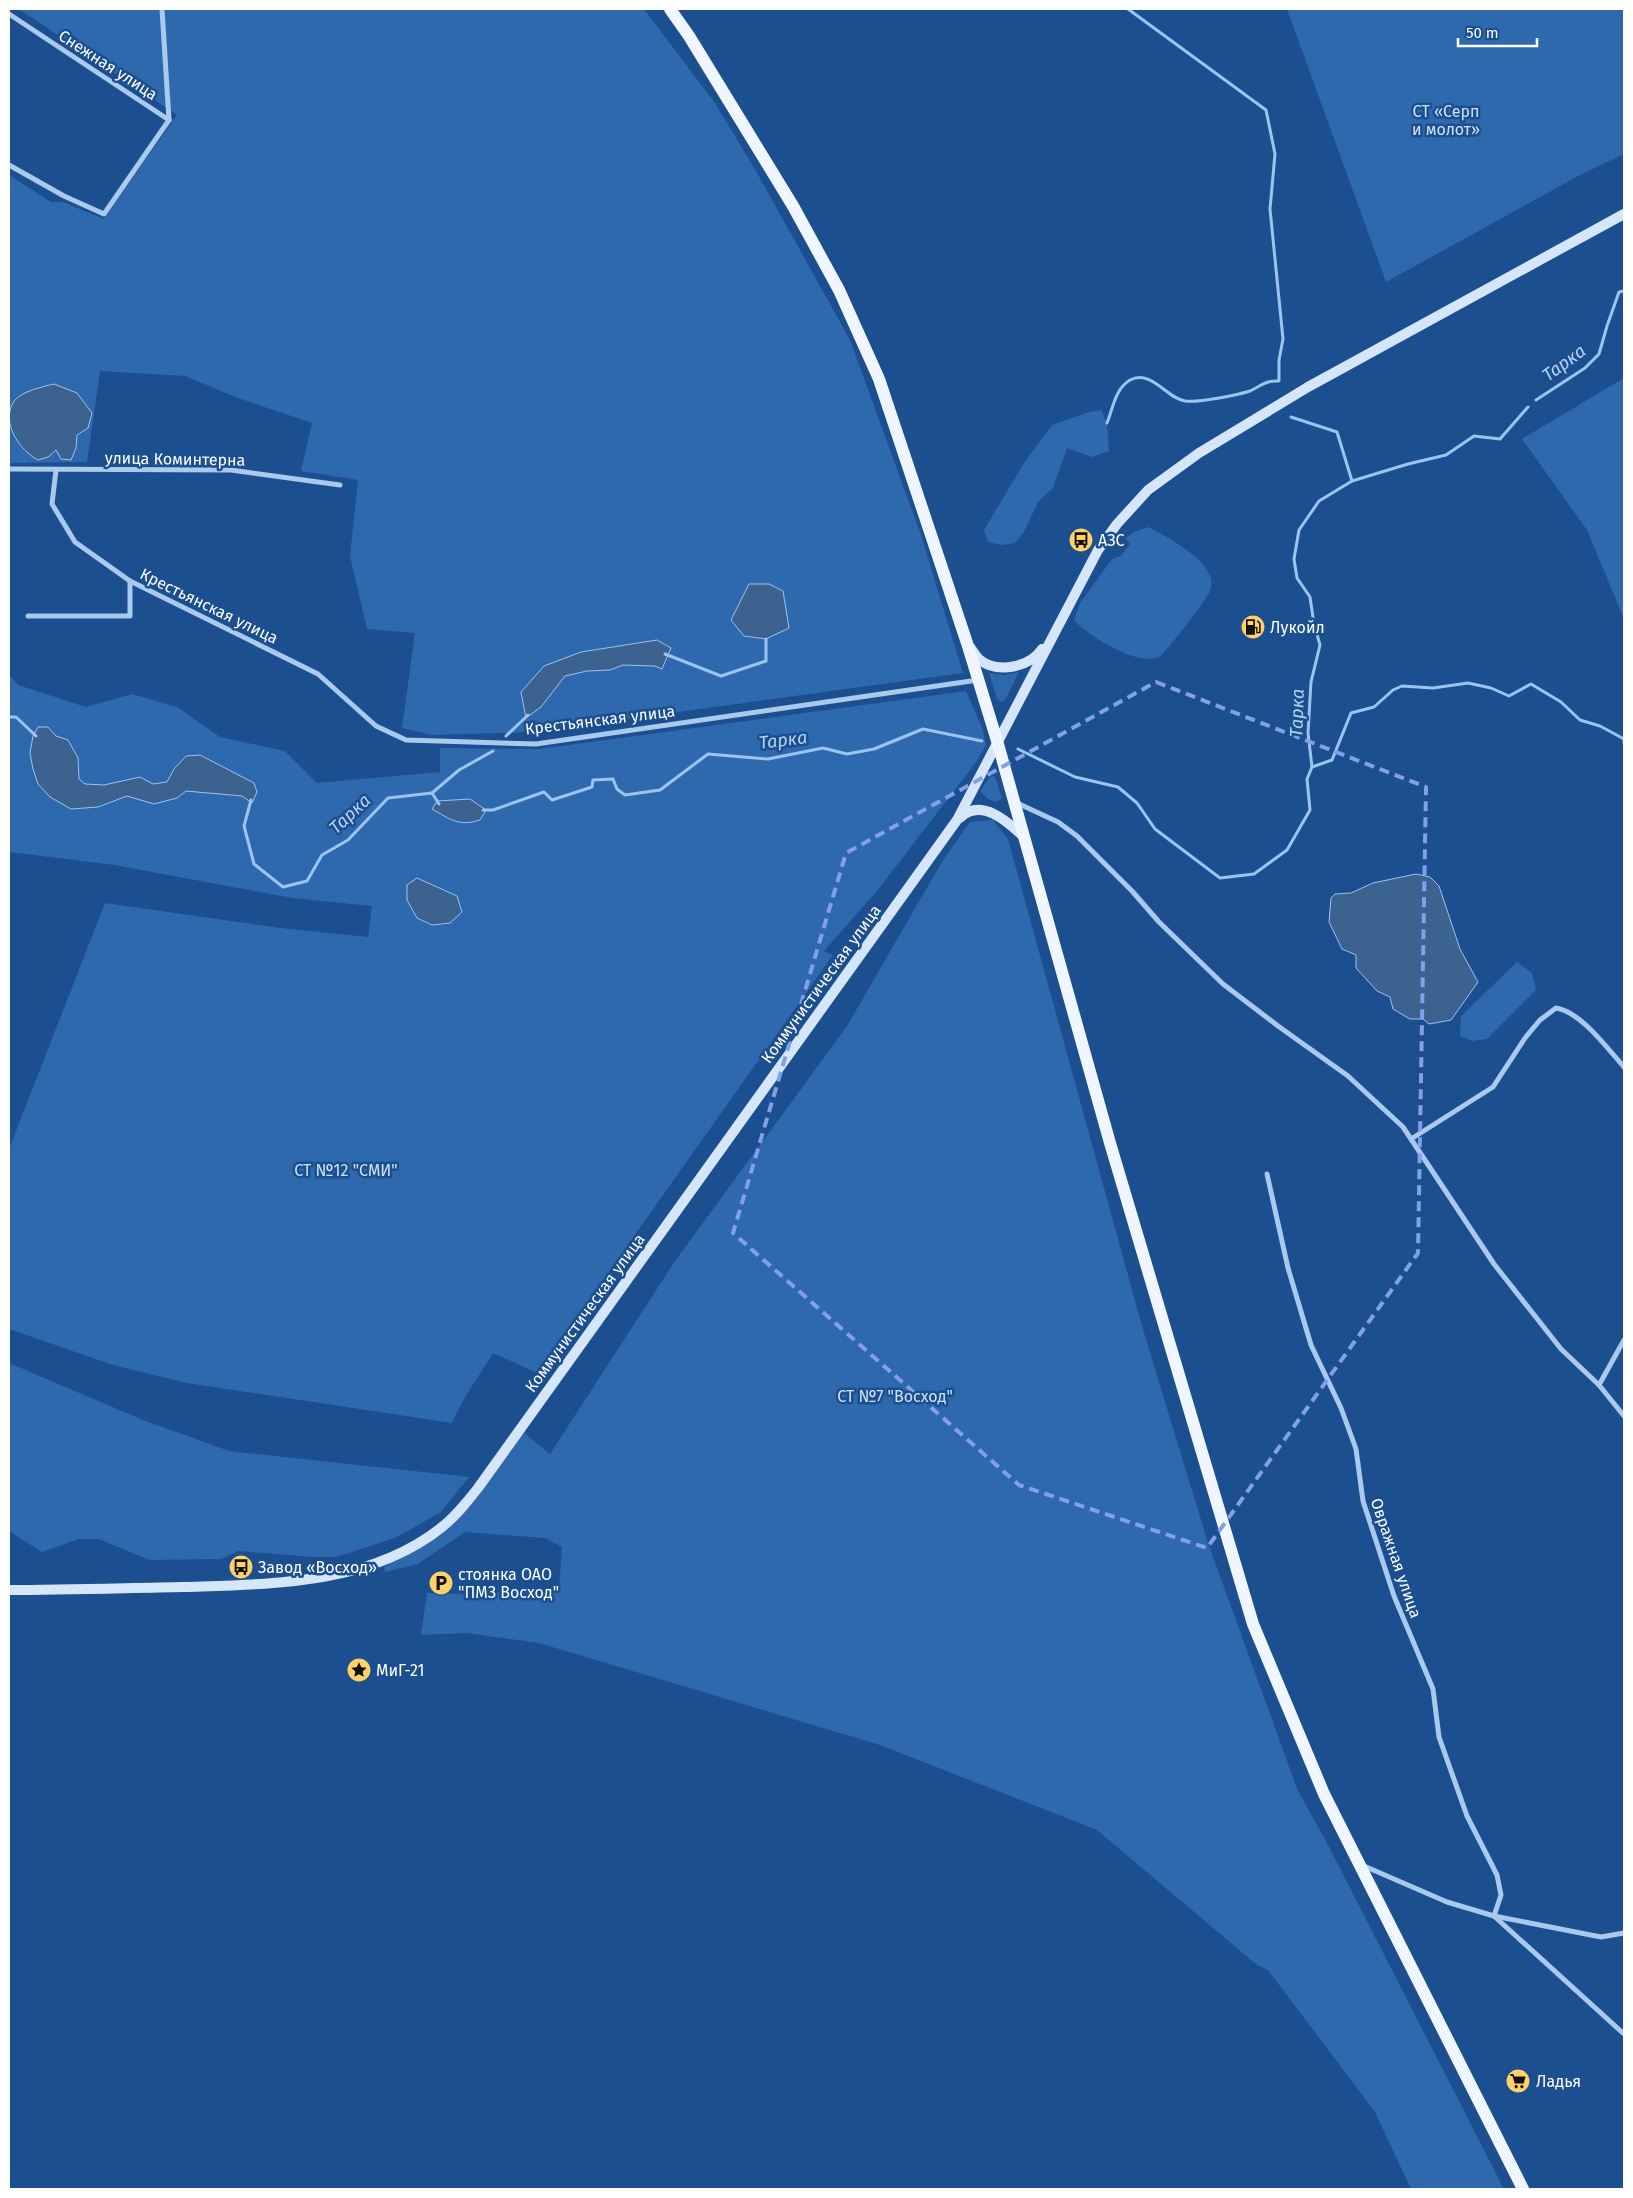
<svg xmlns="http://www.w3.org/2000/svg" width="1633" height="2198" viewBox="0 0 1633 2198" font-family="'Fira Sans',sans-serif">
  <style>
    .green { fill: #2e69ad; fill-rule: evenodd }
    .water { fill: #3c6290; stroke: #9cc4f0 }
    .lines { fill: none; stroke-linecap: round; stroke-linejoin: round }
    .stream { stroke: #9cc4f0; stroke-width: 3 }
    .minor { stroke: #a9c9ee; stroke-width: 5 }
    .secondary { stroke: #d6e6fa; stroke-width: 10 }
    .primary { stroke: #f0f6ff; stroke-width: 12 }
    .marked { fill: none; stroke: #839eea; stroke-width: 4; stroke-dasharray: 10 6; stroke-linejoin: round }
    .labels { text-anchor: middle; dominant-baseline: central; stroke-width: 5; stroke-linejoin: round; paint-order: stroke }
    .street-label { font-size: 16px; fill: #fff; stroke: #1b4f8f }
    .park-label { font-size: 16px; fill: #cfe3fa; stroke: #1b4f8f }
    .poi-label { font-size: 16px; fill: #fff; stroke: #1b4f8f; text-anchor: start }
    .water-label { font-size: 18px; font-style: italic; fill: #b5d3f5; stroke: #1b4f8f }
  </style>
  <rect width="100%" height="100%" fill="#1b4f8f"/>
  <g class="green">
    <path d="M19,9H644L715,103L756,171L850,340L921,535L963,673L533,732L432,735L402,728L415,633L367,629L350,556L358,480L301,471L312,423L238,398L185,376L100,371L87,462L9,463V175L51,202H63L104,219L177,115ZM15,400L77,435L76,448L56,450L48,457ZM657,640L671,648L655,666L623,665L610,669L587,671L565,676L581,652Z"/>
    <path d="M1287,9H1624V154L1580,175L1386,282Z"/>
    <path d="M1624,378V619L1587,530L1522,439Z"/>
    <path d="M1101,410L1107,423L1109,451L1092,457L1067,448L1053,488L1038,502L1024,532L1015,543L1002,545L988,542L984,530L1024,463L1052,425L1089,412Z"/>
    <path d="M1148,527C1167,537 1202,555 1210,576C1212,581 1212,586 1210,591C1207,599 1165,654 1159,657C1138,667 1087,635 1074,620L1080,603L1112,559L1121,556L1130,544L1125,538L1134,532Z"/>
    <path d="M1019,672L1005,700L1001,702L997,699L989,673L1004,675Z"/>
    <path d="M9,674L18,685L86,707L132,694L177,707L220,737L285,751L317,783L440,772V748L539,749L966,691L983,730L986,745L977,761L877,891L824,951L833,955L537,1373L493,1353C480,1375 461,1400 452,1423L187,1383L113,1365L9,1329V1149L105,903L280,928L368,937L372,906L292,898L114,865L9,852ZM38,728L56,736L78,758L79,779L85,784L104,785L139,777L153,784L167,782L174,769L200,755L254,783L242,796L186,791L177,798H139L127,796L98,807ZM417,878L457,896L462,911L449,923L432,925L417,918L407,900Z"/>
    <path d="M993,776L995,777L1002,798L996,802L988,799L980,791L990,777Z"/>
    <path d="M993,820L1008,839L1142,1326L1208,1543L1298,1791L1326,1841L1504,2189H1411L1375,2112L1268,1970L1257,1965L1097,1830L880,1745L539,1643L466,1633L421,1635L427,1593L450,1594L559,1590L562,1547L545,1538L465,1532L418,1564L385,1572L384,1567L433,1539L523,1432L550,1454L675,1261L847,1026L943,860L970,822Z"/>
    <path d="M1517,962L1532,973L1536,990L1487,1039L1472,1041L1460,1036L1461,1016Z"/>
    <path d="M9,1363L143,1420L229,1451L469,1477L441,1512L395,1538L336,1557H313L238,1551L221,1559L149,1560L99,1539H79L42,1552L9,1531Z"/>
  </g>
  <g class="water">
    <path d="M54,384L77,393L92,413L88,428L77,435L76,448L71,460L61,459L56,450L48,457L38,460C20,451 0,422 14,401C22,391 42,387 54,384Z"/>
    <path d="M749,584H769L783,591L789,628L766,639L744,636L731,620Z"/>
    <path d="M657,640L671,648L662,669L655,666L623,665L610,670L587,671L565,676L541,707L526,718L521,692L544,666L581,652Z"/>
    <path d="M38,727H48L56,736L68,740L78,758L79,779L85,784L104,785L140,777L153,784L167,782L174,769L186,756L200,755L254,783L257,792L252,803L242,796L186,791L177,798L154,804L127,796L98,807L71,809L50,797L38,784L33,769L30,753L33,736Z"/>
    <path d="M470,799L486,810L480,820C459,827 450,819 432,809L437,801Z"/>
    <path d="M1416,874L1430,877L1439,886L1460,949L1478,982L1451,1020L1429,1024L1423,1019H1410L1393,1009L1390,997L1377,991L1356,968V955L1342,949L1329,922L1331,898L1335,894L1351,893L1373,883Z"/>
    <path d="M417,878L457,896L462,912L450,923L432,925L417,918L407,900V885Z"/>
  </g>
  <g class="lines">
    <g class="stream">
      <path d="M1536,400L1585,368L1599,354L1607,326L1619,292L1624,291"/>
      <path d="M1291,417L1337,432L1352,481"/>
      <path d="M1107,423C1113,408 1115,389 1130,380C1152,369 1167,399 1185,401C1199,403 1237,395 1250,391C1261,386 1266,380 1279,381V360L1283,339L1270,209L1275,154L1266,110L1128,9"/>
      <path d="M665,654L721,676L766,661V639"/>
      <path d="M9,717H16L36,736"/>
      <path d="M506,736L528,715"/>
      <path d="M1018,749L1075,777L1118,787L1137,803L1155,829L1220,878L1254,874L1287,850L1310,810L1307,779L1312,767L1308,733L1311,682L1320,645L1314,624L1310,597L1297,578L1294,559L1299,530L1319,501L1352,481L1408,464L1446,455L1474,436L1500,439L1528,407"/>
      <path d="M1312,767L1332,760L1351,713L1374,707L1393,690L1402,686L1433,688L1468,683L1491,688L1509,696L1531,684L1561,702L1580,720L1600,726L1624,739V743"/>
      <path d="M432,793L459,770L493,751"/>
      <path d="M251,800L244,826L254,864L283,887L307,881L322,855L348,840L388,798L432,793L439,804"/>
      <path d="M483,810H493L544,792L552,800L592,787L593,780L613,779L617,789L625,795L660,790L708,754L768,759L823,748L847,754L874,749L923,729L982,741"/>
    </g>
    <g class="minor">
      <path d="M162,9L169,120"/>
      <path d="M9,14L169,120"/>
      <path d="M9,165L64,196L104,214L169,120"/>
      <path d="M9,469L231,470L340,485"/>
      <path d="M56,470L52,504L75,542L130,581L318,674L376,726L406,740L536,744L978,680"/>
      <path d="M28,616H130V581"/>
      <path d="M1017,803L1058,822L1077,836L1132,891L1159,922L1223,984L1278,1026L1348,1076L1403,1127L1494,1264L1561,1349L1599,1385L1624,1416"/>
      <path d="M1411,1139L1493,1087L1525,1038L1540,1020L1556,1008C1581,1012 1607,1048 1624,1067"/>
      <path d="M1267,1174L1288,1268L1311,1345L1341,1408L1356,1449L1363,1501L1394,1596L1433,1689L1439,1737L1467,1816L1497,1875L1501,1895L1494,1916"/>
      <path d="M1599,1385L1624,1340"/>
      <path d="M1364,1866L1447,1902L1494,1916L1601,1937L1624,1933"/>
      <path d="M1494,1916L1624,2034"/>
    </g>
    <g class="secondary">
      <path d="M970,647C973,651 976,657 980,660C998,674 1030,667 1042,649"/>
      <path d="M960,818C981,797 1008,822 1024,837"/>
      <path d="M9,1590C67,1590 125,1588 184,1587C271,1584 370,1585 442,1527C456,1516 467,1502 478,1488L957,820L1098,550L1117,524L1148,490L1199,453L1308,387L1624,214"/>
    </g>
    <path class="primary" d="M670,9L689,36L793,206L839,290L879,379L967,643L998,744L1110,1143L1253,1624L1324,1794L1523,2189"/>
  </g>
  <path class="marked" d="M1156,682L1426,787L1418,1253L1207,1548L1019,1485L733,1233L846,853Z"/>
  <defs>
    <symbol id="bus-disc" viewBox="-11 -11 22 22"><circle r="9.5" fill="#ffd166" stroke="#1b4f8f"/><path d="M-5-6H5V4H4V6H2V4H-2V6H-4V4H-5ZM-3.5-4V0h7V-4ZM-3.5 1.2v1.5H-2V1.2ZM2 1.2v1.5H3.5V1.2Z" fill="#111"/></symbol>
    <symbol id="fuel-disc" viewBox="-11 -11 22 22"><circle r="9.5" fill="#ffd166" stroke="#1b4f8f"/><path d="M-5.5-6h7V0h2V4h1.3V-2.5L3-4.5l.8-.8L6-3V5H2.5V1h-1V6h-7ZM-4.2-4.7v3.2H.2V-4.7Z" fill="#111"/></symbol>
    <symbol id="parking-disc" viewBox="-11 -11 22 22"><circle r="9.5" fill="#ffd166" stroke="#1b4f8f"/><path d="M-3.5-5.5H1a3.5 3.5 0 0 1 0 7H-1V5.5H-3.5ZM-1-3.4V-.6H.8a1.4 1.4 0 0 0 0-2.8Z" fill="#111"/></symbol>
    <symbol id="sight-disc" viewBox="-11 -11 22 22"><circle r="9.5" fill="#ffd166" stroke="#1b4f8f"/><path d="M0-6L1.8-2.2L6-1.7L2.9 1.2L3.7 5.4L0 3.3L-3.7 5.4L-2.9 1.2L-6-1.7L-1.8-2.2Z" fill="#111"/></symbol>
    <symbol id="supermarket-disc" viewBox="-11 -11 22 22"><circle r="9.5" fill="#ffd166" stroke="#1b4f8f"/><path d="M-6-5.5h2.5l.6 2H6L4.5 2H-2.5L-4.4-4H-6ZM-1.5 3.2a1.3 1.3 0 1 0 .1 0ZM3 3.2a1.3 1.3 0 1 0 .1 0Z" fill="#111"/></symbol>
  </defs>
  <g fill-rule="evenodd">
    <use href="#bus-disc" x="1067" y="526" width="28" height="28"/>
    <use href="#fuel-disc" x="1239" y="613" width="28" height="28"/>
    <use href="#bus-disc" x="227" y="1553" width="28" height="28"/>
    <use href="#parking-disc" x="427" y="1569" width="28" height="28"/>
    <use href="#sight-disc" x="345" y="1656" width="28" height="28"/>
    <use href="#supermarket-disc" x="1504" y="2067" width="28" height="28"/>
  </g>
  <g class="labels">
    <g class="street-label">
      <text transform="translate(108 65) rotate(33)">Снежная улица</text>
      <text transform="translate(175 459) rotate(1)">улица Коминтерна</text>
      <text transform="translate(209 606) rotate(26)">Крестьянская улица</text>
      <text transform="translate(600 720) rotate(-7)">Крестьянская улица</text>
      <text transform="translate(821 984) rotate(-54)">Коммунистическая улица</text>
      <text transform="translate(585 1313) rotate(-54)">Коммунистическая улица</text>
      <text transform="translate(1396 1558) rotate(71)">Овражная улица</text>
    </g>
    <g class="park-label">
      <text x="1446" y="111">СТ «Серп<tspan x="1446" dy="18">и молот»</tspan></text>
      <text x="346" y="1170">СТ №12 "СМИ"</text>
      <text x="895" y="1396">СТ №7 "Восход"</text>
    </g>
    <g class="poi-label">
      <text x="1098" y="540">АЗС</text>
      <text x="1270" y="627">Лукойл</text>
      <text x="258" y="1567">Завод «Восход»</text>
      <text x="458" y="1574">стоянка ОАО<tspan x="458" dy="18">"ПМЗ Восход"</tspan></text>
      <text x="376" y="1670">МиГ-21</text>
      <text x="1536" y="2081">Ладья</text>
    </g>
    <g class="water-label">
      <text transform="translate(1564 363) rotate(-36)">Тарка</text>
      <text transform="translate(1297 713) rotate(-88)">Тарка</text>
      <text transform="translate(783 740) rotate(-7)">Тарка</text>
      <text transform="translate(350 814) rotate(-43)">Тарка</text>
    </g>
  </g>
  <rect width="1633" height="2198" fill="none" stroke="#ffffff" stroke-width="20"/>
  <path d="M1458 38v8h79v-8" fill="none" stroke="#ffffff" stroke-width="2.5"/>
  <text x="1466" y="38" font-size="15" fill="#ffffff" stroke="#1b4f8f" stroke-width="4" paint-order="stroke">50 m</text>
</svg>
